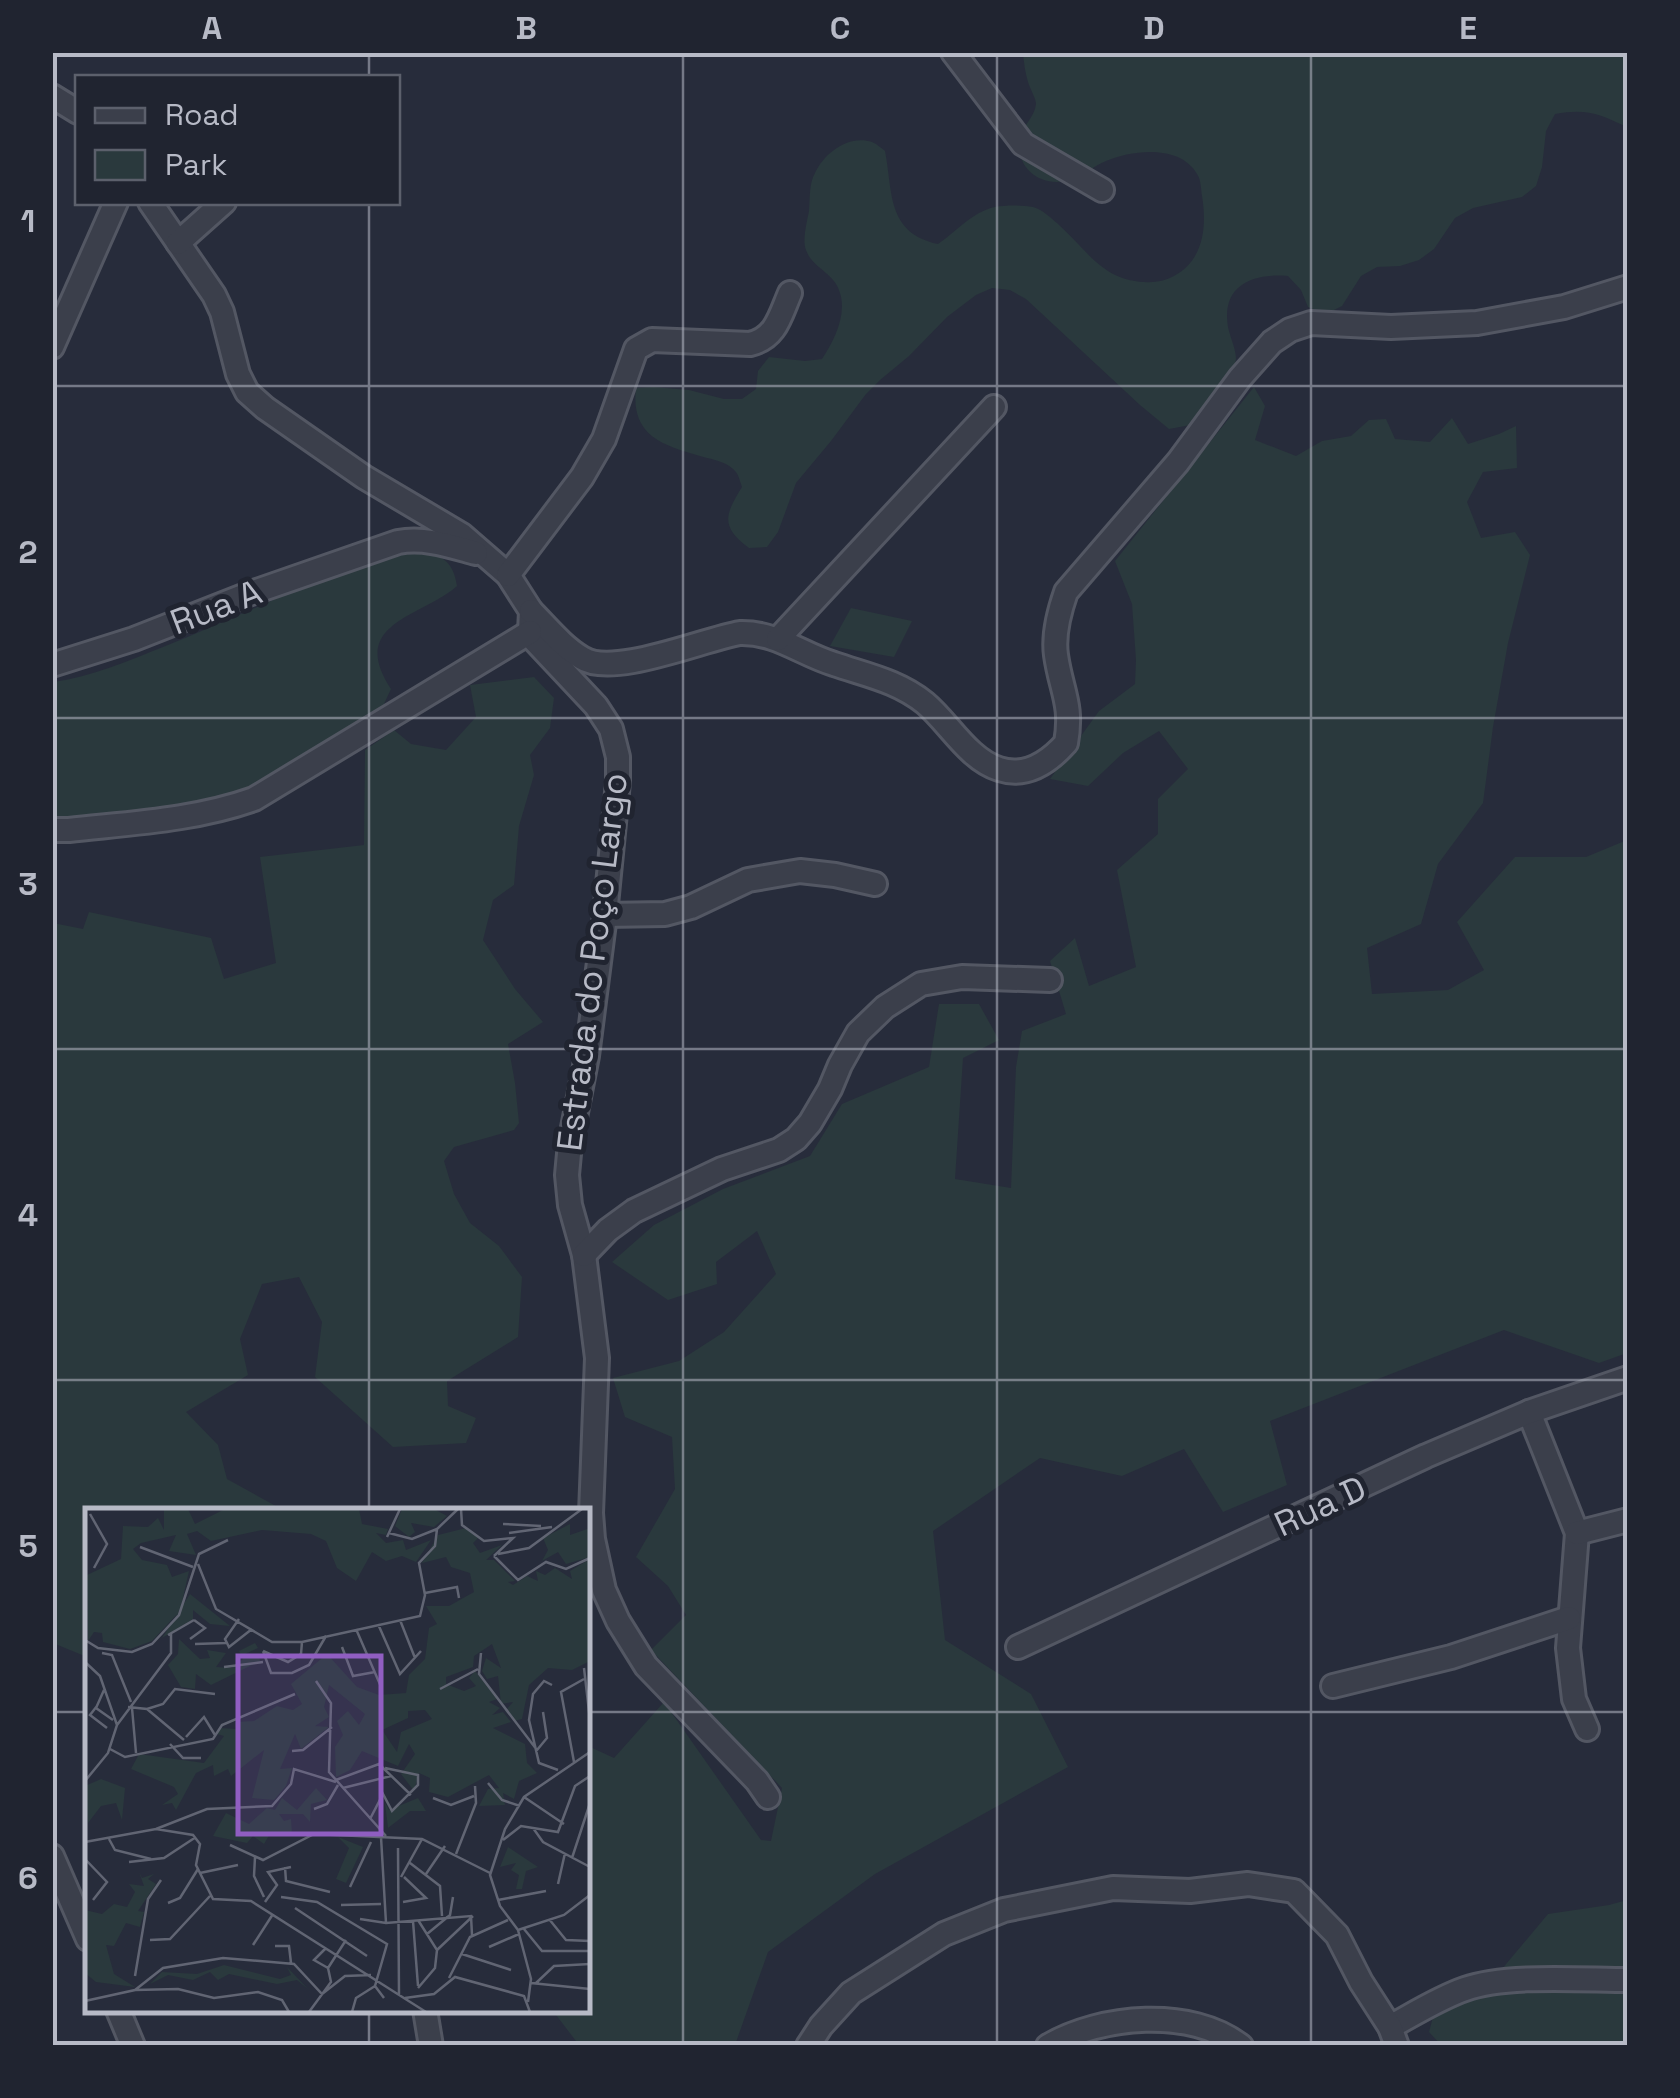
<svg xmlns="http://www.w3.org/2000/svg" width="1680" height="2098" viewBox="0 0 1680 2098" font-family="'Space Grotesk',sans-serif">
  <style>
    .green { fill: #2a393d }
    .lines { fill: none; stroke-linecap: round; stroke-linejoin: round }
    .minor-casing { stroke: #535763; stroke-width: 28 }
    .minor { stroke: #3b3f4b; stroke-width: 22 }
    .grid { fill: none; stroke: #b7bac6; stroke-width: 2.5; stroke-opacity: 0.55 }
    .labels { text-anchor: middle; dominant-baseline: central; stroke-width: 10; stroke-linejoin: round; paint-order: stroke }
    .street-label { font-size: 35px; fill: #b7bac6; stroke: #202430 }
    .inset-road { fill: none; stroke: #616573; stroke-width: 2.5 }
    .view { fill: #905ec1; fill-opacity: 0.15; stroke: #905ec1; stroke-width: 5 }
    .inset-edge { fill: none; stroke: #b7bac6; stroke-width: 5 }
    .neatline { fill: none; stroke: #b7bac6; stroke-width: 4 }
    .grid-label { font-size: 32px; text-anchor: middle; font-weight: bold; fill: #b7bac6 }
  </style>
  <rect width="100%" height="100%" fill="#272c3b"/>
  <g class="green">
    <path d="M1023,53H1627V127C1600,114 1586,108 1555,114L1546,131L1542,167L1536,186L1522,197L1473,208L1455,218L1434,249L1419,260L1400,266L1377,267L1361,276L1342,306L1326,314L1308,307L1301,290L1288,276C1253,273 1221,285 1228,327C1230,337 1236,349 1236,359C1235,371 1209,414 1200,420C1191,426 1180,427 1169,429L1140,405L1026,299L1010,290L992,288L976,295L947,317L909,356L880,380L866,394L831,441L796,483L778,532L767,547L749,548C720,526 725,515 742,487C740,482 739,476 736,472C730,464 717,460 707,458C667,446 630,439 636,388L654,387L689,390L724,399H742L756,389L758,371L769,357L805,361L822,359C834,341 847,315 840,293C835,273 812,268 806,250C802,240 807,222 809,211C810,199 809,183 815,173C824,153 849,134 872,142C877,144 881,148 885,151C893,191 886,233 938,244C957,231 972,212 995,207C1005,205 1023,205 1033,207C1043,210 1051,218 1058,224C1087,250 1102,280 1144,282C1154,283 1165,281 1174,276C1204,260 1207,226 1202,196C1201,190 1201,179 1197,174C1180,144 1132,150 1106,161C1094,166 1084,175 1073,179C1044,190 1014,170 1020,138C1022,126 1035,117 1036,104C1036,98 1030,89 1028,82C1025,72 1024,63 1023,53Z"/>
    <path d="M1254,387L1265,406L1255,440L1296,456L1322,441L1351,436L1369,420L1386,419L1395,439L1430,442L1452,418L1468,444L1499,434L1516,426L1517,468L1483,472L1467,502L1481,538L1515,532L1530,555L1508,643L1493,727L1483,803L1438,864L1421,924L1367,948L1372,994L1448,990L1484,970L1457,922L1515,857H1586L1627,840V1353L1599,1363L1504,1330L1270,1421L1287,1485L1223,1512L1184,1449L1122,1476L1040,1458L933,1531L945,1640L1031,1694L1068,1767L875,1874L768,1952L735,2045H579L553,2011L588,2010V1746L614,1758L664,1702L761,1840L771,1841L782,1788L651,1650L686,1615L668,1586L636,1557L675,1489L672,1437L625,1417L613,1378L679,1361L724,1332L776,1274L757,1231L716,1262L717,1284L668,1300L612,1262L654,1225L723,1189L810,1156L842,1104L929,1067L939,1004H979L999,1040L963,1058L955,1179L1011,1188L1016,1067L1022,1031L1066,1014L1050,961L1075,938L1089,986L1136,967L1117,870L1158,834V799L1188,769L1159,731L1123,753L1088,786L1050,779L1099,711L1135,684L1136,660L1132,604L1115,561Z"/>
    <path d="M422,549C444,558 453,561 457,586C422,617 347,623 391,689L383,706L288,773L208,802L122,820H53V682C90,677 128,661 163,647C249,613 331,569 422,549Z"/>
    <path d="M851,608L912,621L894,657L830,646Z"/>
    <path d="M534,677L554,698L550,728L530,755L534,775L519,826L514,885L493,900L483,940L515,989L543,1022L508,1044L515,1083L519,1123L514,1130L454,1147L444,1161L454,1194L470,1223L499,1246L522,1277L518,1337L447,1381L448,1406L476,1418L466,1443L393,1447L315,1377L322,1322L299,1277L262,1284L240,1339L248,1375L186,1412L218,1445L227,1479L283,1510H88L87,1657L53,1643V923L83,929L89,912L211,938L224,979L276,963L260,857L364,845L365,750L394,730L411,744L446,750L476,717L470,685Z"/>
    <path d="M1627,1900V2045H1441L1429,2032L1435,2010L1491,1982L1548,1914L1609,1905Z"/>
  </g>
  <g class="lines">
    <defs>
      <g id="minor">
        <path d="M953,52L1023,144L1102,190"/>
        <path d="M52,96L78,112"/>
        <path d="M150,202L214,295L222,312L238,374L247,392L265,408L364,477L462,535L508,575L531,611L530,632L535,641L596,706L611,729L618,757V782L605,915L587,1056L570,1143L567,1175L570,1205L584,1255L597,1358L591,1513L593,1539L604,1590L618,1621L646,1666L757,1781L768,1797"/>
        <path d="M178,243L224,202"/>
        <path d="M52,347L116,202"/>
        <path d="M508,575L582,477L604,439L636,349L652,340L750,344C776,338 780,316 790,293"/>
        <path d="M531,611C547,627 563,647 582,658C613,678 704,639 740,633C776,632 801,654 834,664C866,675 898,681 925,703C949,723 968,759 999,769C1026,778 1049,762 1066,743C1073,704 1061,691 1056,655C1053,634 1059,612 1066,592L1178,462L1240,378L1272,342L1290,330L1311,323L1391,327L1477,323L1564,307L1628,287"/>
        <path d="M778,639L994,407"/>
        <path d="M52,665L134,639L251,593L398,542C425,537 450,546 476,553"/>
        <path d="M52,830H69C132,823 195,820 254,799L530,632"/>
        <path d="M605,915L665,914L691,907L748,880L800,871L835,875L875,884"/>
        <path d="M584,1255L608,1230L634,1211L722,1169L779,1150L796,1139L810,1123L830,1089L840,1065L858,1033L885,1007L921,984L962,977L1050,980"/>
        <path d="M1529,1412L1577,1533L1568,1648L1574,1699L1587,1729"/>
        <path d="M1577,1533L1628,1520"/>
        <path d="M1018,1647L1426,1456L1529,1412L1628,1378"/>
        <path d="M1333,1686L1451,1657L1569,1618"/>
        <path d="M52,1856L88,1939"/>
        <path d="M118,2010L133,2046"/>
        <path d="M425,2010L431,2046"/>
        <path d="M1390,2027C1414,2014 1439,1998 1465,1989C1506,1974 1583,1980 1628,1980"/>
        <path d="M808,2046L821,2026L851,1993L944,1934L1004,1910L1113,1888L1190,1891L1248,1884L1294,1891L1337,1935L1361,1982L1390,2027L1397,2046"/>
        <path d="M1048,2046C1101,2015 1191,2007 1241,2046"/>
      </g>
    </defs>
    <use href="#minor" class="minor-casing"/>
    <use href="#minor" class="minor"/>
  </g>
  <path class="grid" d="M369,52V78M683,52V2046M997,52V2046M1311,52V2046M369,202V1510M52,386H1628M52,718H1628M52,1049H1628M52,1380H1628M52,1712H88M588,1712H1628M369,2010V2046"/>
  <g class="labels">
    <g class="street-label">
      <text transform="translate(216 607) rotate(-21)">Rua A</text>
      <text transform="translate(592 962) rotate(-83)">Estrada do Poço Largo</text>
      <text transform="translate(1320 1506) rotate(-25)">Rua D</text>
    </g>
  </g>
  <g transform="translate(85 1508)">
    <rect width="505" height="505" fill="#272c3b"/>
    <path d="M79,1H103L110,16L140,1H274L277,16L303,21L301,27L291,25L301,35L318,32L321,42L346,32L331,54L317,48L301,53L287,44L271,73L252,60L241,33L226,26L177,22L126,33L112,23L102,26L111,47L84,43L91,27L56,35L48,41L57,52L82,57L87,69L104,63L95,103L67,133L45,141L18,134L17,125L9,124L3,133L2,67L36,51L38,18L63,19L73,10L79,22ZM317,1H349L362,8L349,19L326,15L330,24L324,29L310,18ZM485,16V27L505,20V49L481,56L473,44L457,53L463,42L458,30ZM381,20L393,30L388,35L395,45L417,37L401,52H409L430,73L423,74L428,77L442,68L453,73L451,63L460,67L470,60L487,71L485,63L505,51V153L487,162L463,160L444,177L437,211L429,213L420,203L428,194L416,196L413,168L402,171L397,163L401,150L416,160L407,136L389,148L388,159L361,169V176L379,183L391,178L384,170L390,163L412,191L404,194L415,200L407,207L418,204L426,214L408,220L440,236L442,255L452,265L434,273L429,291L418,285L420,297L394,298L403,281L414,280L404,267L363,289L344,284L345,270L334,265L329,283L316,266L330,246L324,236L313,258L277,243L265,262L251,269L250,239L258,227L252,213L263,203L274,217L280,206L244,177L239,199L244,209L230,218L244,219L216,241L210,226L195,261L207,260L201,278L189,292L167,290L179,242L146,268L143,261L129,268L128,257L111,265L91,302L87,295L77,297L93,286L89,279L46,261L54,246L119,255L139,228L132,226L135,220L151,221L150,214L169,213L192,198L208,202L217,196L206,176L242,146L272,179L294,187L321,185L324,167L340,151L344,120L352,116L341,98H364L389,84L385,65L366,59L361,49L337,55L353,27ZM323,203L340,202L347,211L316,224L312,244L297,222L323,210ZM105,86L145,118L125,116L108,102V111L77,130ZM94,131L115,151L125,150L122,142L141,145L131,159L147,160L158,151L154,143L170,135L173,140L160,146L174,147L175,153L126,177L111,166L110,181L96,179L83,157L93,146ZM16,271L40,280L37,312L31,295L16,298L3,315L0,278ZM231,280L242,292L226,296L225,314L218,306H194L199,313L206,311L207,326L186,324L179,336L168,328L162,335L128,328L141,305L164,316L182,300L190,302L197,290L212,302ZM333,290L341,303H325L303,320L300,295L304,302ZM253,329L278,339L261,375L251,371L264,340ZM423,339L453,359L441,363L437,381H431L434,367L426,362L431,355L415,359ZM54,364L57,370L69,366L63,371L71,376L53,403L59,404L55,419L41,415L29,438L21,437L29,466L50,479L11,474L0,465V402L17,406L29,396L42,399L50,384L44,376L59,378ZM139,457L195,471L206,467L202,459L223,481L212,472L192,476L144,466L133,472L125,464L108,472L83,467L65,476L77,464L112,466Z" fill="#2a393d" fill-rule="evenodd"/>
    <path class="inset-road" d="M376,1L377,17L399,33L428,30L409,48M5,6L22,36L9,60M418,16L456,18M304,25L327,31L352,21M424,25L467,19M302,29L315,1M55,39L108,59M413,46L444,40L497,1M409,48L433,72L461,54L481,61L505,50M113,56L131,101L187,134H217L335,108L340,87L334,55L350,38L352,21L373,1M340,85L372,79L374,90M154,111L140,131L144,139L167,121M315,112L330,150M293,116L315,166L336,143M271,121L297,181M83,127L109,112M105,131L120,120L109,112M0,132L13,140L47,144L67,136L94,107L114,46L143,32M110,136L141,135M257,139L268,168L290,164M178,143L186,165H207L224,157L241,128M178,143L203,154L216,146L217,134M17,145L27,147L46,194M396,145L394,166L452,242L462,230L458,204M0,154L15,168L32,217L23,245L0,273M139,159L178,154M499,160L505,212M231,173L246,195L244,264L301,328M467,177L459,173L448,186L444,212L454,255L473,262M355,181L393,161M19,182L11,200L28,212M12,198L5,207L22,220M43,199L62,201L99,232M47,200L51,245M62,201L78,196L90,181L130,186M32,217L86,145V126M101,229L119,209L130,227M85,236L98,250H116M25,241L40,249L128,231L137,217L210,186M207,243L218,242L247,219M489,254L476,184L499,171M251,272L294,256L326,287M403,275L417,292L435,298M258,280L306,268M439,289L479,316M348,290L366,297L389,288M229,301L242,296L253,277M285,311L298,286L307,303L333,277V267L300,260M448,320L458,334L505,359M71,321L122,301L187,298L206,276L209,261L251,274M296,329L301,415M24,331L30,342L66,351M418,332L436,318L473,324L490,278L505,268M0,334L71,321L108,327L115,336L111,357L128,391L166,393L341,504M145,337L178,352L229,326L337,331L405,365M313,340L314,487M371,346L391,295L390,278M170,349L169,368L179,389M487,350L505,295M0,351L22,374L8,392M44,354L79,350L111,329M325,355L355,378L357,408M200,359L201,373L245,384M115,365L153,357M341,366L360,338M316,369L337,331M473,376L480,345M265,379L286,334M196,389L232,394L302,436L290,478L299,490M413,392L461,383M180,394L192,377L183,364L206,359M318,394L341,390L319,369M83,395L95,390L113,361M256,397L296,396M210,400L282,448M275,411L301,415L386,408L387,427M464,411L481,432L505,433M328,413L333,478M439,421L457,443H505M433,422L479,407L505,387M342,426L365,407L368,389M65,432L85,431L125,388M168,437L188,406M190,438H204L206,455M404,439L434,426M241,440L229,452L243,460M352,442L388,408M377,446L426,462M50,468L63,391L76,372M364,470L385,429L423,412M446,475L505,481M450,476L469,458L505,456M333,480L350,460L352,442L333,412M50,482L93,481L129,490L173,484L197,492L204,504M320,490L349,486L370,469L439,488L445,504M0,493L50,482L78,460L138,450L209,456L237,486L260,468L286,467M443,494L446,471L433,422L415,398L405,367L420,321L439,289L505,244M224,504L246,474L243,460L261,432M267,504L271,490L290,478"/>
    <path class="view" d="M153,148H296V326H153Z"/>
    <rect width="505" height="505" class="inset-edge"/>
  </g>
  <rect width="1680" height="2098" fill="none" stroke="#202430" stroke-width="110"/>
  <rect x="75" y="75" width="325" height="130" fill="#202430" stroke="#5c606c" stroke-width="2.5"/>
  <rect x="95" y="108" width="50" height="15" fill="#3b3f4b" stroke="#5c606c" stroke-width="2.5"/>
  <text x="165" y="125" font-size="30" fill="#b7bac6">Road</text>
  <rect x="95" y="150" width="50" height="30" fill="#2a393d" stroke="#5c606c" stroke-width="2.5"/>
  <text x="165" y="175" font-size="30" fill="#b7bac6">Park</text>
  <rect x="55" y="55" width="1570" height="1988" class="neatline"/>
  <g class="grid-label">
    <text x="212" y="39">A</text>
    <text x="526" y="39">B</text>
    <text x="840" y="39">C</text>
    <text x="1154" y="39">D</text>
    <text x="1468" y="39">E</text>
    <text x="28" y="232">1</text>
    <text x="28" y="563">2</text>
    <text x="28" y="895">3</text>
    <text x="28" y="1226">4</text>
    <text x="28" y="1557">5</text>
    <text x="28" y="1889">6</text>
  </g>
</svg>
